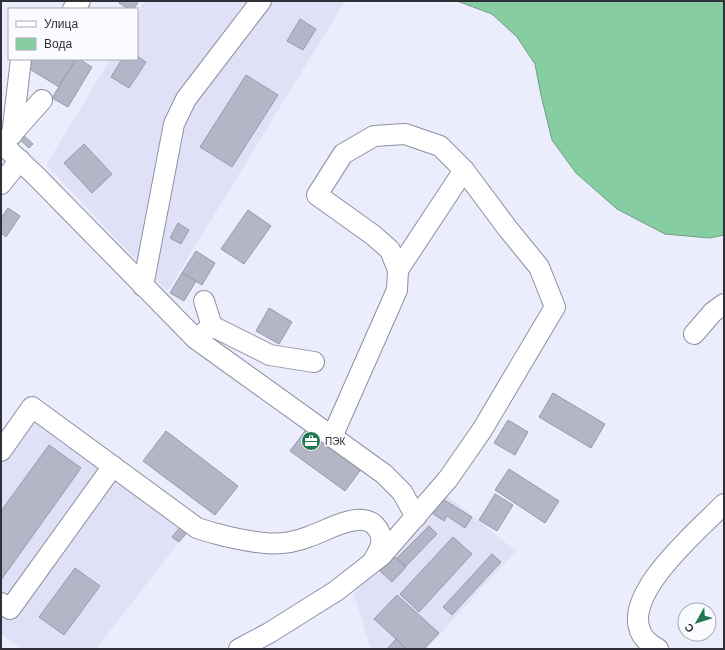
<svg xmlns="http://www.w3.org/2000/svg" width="725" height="650" viewBox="0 0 725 650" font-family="'Work Sans',sans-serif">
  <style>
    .built { fill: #e0e1f7 }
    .water { fill: #86cea2; stroke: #6c9f82 }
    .building { fill: #b4b6c8; stroke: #9899ab }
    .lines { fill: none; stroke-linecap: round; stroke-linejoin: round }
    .minor-casing { stroke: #8e8fa1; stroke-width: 22 }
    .minor { stroke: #fff; stroke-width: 20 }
    .labels { text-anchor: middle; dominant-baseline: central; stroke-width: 3; stroke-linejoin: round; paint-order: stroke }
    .poi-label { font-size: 10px; fill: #2f3037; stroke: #fafbff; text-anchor: start }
  </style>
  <rect width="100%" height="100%" fill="#ebedfc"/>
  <g class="built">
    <path d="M145,1H345L167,292L46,165L110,59H137V14Z"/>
    <path d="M33,395L197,519L96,649H21L1,634V438Z"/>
    <path d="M441,491L516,551L426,649H371L354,594Z"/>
  </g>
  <path class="water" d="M457,1H724V235L710,238L665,234L617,209L576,173L552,140L541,95L535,64L517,37L492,14Z"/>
  <g class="building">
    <path d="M120,1H137L138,2L134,9H129L119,3Z"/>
    <path d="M300,19L316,29L303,50L287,41Z"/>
    <path d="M137,56L146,62L129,88L111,77L122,59H137Z"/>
    <path d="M33,59H76L59,87L28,68Z"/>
    <path d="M76,59H79L92,67L68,107L52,98Z"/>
    <path d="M246,75L278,95L232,167L200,147Z"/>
    <path d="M22,134L33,144L29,148L18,138Z"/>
    <path d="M84,144L112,174L92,193L64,163Z"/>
    <path d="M8,208L20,216L6,237L1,233V218Z"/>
    <path d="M248,210L271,226L244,264L221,249Z"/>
    <path d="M178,223L189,230L181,244L170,238Z"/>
    <path d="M196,251L215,263L202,285L182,273Z"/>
    <path d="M182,273L196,281L184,301L170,293Z"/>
    <path d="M269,308L292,322L279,344L256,331Z"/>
    <path d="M553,393L605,424L591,448L539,417Z"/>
    <path d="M508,420L528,432L515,455L494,443Z"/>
    <path d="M308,427L362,468L345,491L290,451Z"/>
    <path d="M166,431L238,486L215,515L143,461Z"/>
    <path d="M49,445L81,468L1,580V511Z"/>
    <path d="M509,469L559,501L545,523L495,490Z"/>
    <path d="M495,494L513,505L497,531L479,520Z"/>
    <path d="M441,498L472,517L465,528L447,516L444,521L432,513Z"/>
    <path d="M182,525L189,530L179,542L172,537Z"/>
    <path d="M429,526L437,534L406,566L397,558Z"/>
    <path d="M453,537L472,554L419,612L400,594Z"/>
    <path d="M492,554L501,562L452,615L443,607Z"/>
    <path d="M394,556L406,567L392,582L380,571Z"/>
    <path d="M75,568L100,586L64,635L39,617Z"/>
    <path d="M397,595L439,633L424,649H407L374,619Z"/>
    <path d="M396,639L407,649H387Z"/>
  </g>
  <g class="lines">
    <defs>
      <g id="minor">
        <path d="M73,9L80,1"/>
        <path d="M12,135L21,59"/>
        <path d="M10,136L42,100"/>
        <path d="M1,143L36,176L196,339L384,474L402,492L416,517"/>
        <path d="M1,184L20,160"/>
        <path d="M398,270L464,170"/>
        <path d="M143,286L174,124L186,99L261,1"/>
        <path d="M204,301L212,326"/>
        <path d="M694,334L713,312L724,304"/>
        <path d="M196,339L212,326L270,355L314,362"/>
        <path d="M1,451L32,407L197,528C208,532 218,534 229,537C257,543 280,548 308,537C323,532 347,518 363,520C375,521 383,533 381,544C380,550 376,556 373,561"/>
        <path d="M1,603L10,609L113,466"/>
        <path d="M239,649L269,633L336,591L382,555L448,479L482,430L555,307L539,267L508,229L464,170L440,146L405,134L374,136L343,154L317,195L373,235L390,250L398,270L397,290L332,437"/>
        <path d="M658,649C653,646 650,644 646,640C611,602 700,529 724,504"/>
      </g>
    </defs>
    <use href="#minor" class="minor-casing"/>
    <use href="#minor" class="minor"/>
  </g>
  <defs>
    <symbol id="office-disc" viewBox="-11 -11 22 22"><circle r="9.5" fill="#20784c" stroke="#fafbff"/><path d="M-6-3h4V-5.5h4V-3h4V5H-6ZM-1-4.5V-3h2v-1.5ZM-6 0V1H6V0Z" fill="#fff"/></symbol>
  </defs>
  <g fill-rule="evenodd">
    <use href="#office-disc" x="300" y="430" width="22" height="22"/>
  </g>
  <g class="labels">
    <g class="poi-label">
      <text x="325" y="441">ПЭК</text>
    </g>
  </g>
  <rect width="725" height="650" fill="none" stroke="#2f3037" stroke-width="4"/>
  <rect x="8" y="8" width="130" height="52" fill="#fafbff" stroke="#a9aaaf"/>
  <rect x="16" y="21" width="20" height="6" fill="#ffffff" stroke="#a9aaaf"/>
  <text x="44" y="28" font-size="12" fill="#2f3037">Улица</text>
  <rect x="16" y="38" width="20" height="12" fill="#86cea2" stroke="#a9aaaf"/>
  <text x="44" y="48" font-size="12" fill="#2f3037">Вода</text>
  <g transform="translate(697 622) rotate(231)"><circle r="19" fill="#fafbff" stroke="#a9aaaf"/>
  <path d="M0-3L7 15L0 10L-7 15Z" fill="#20784c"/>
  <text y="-6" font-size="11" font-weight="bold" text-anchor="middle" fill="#2f3037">С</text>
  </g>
</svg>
